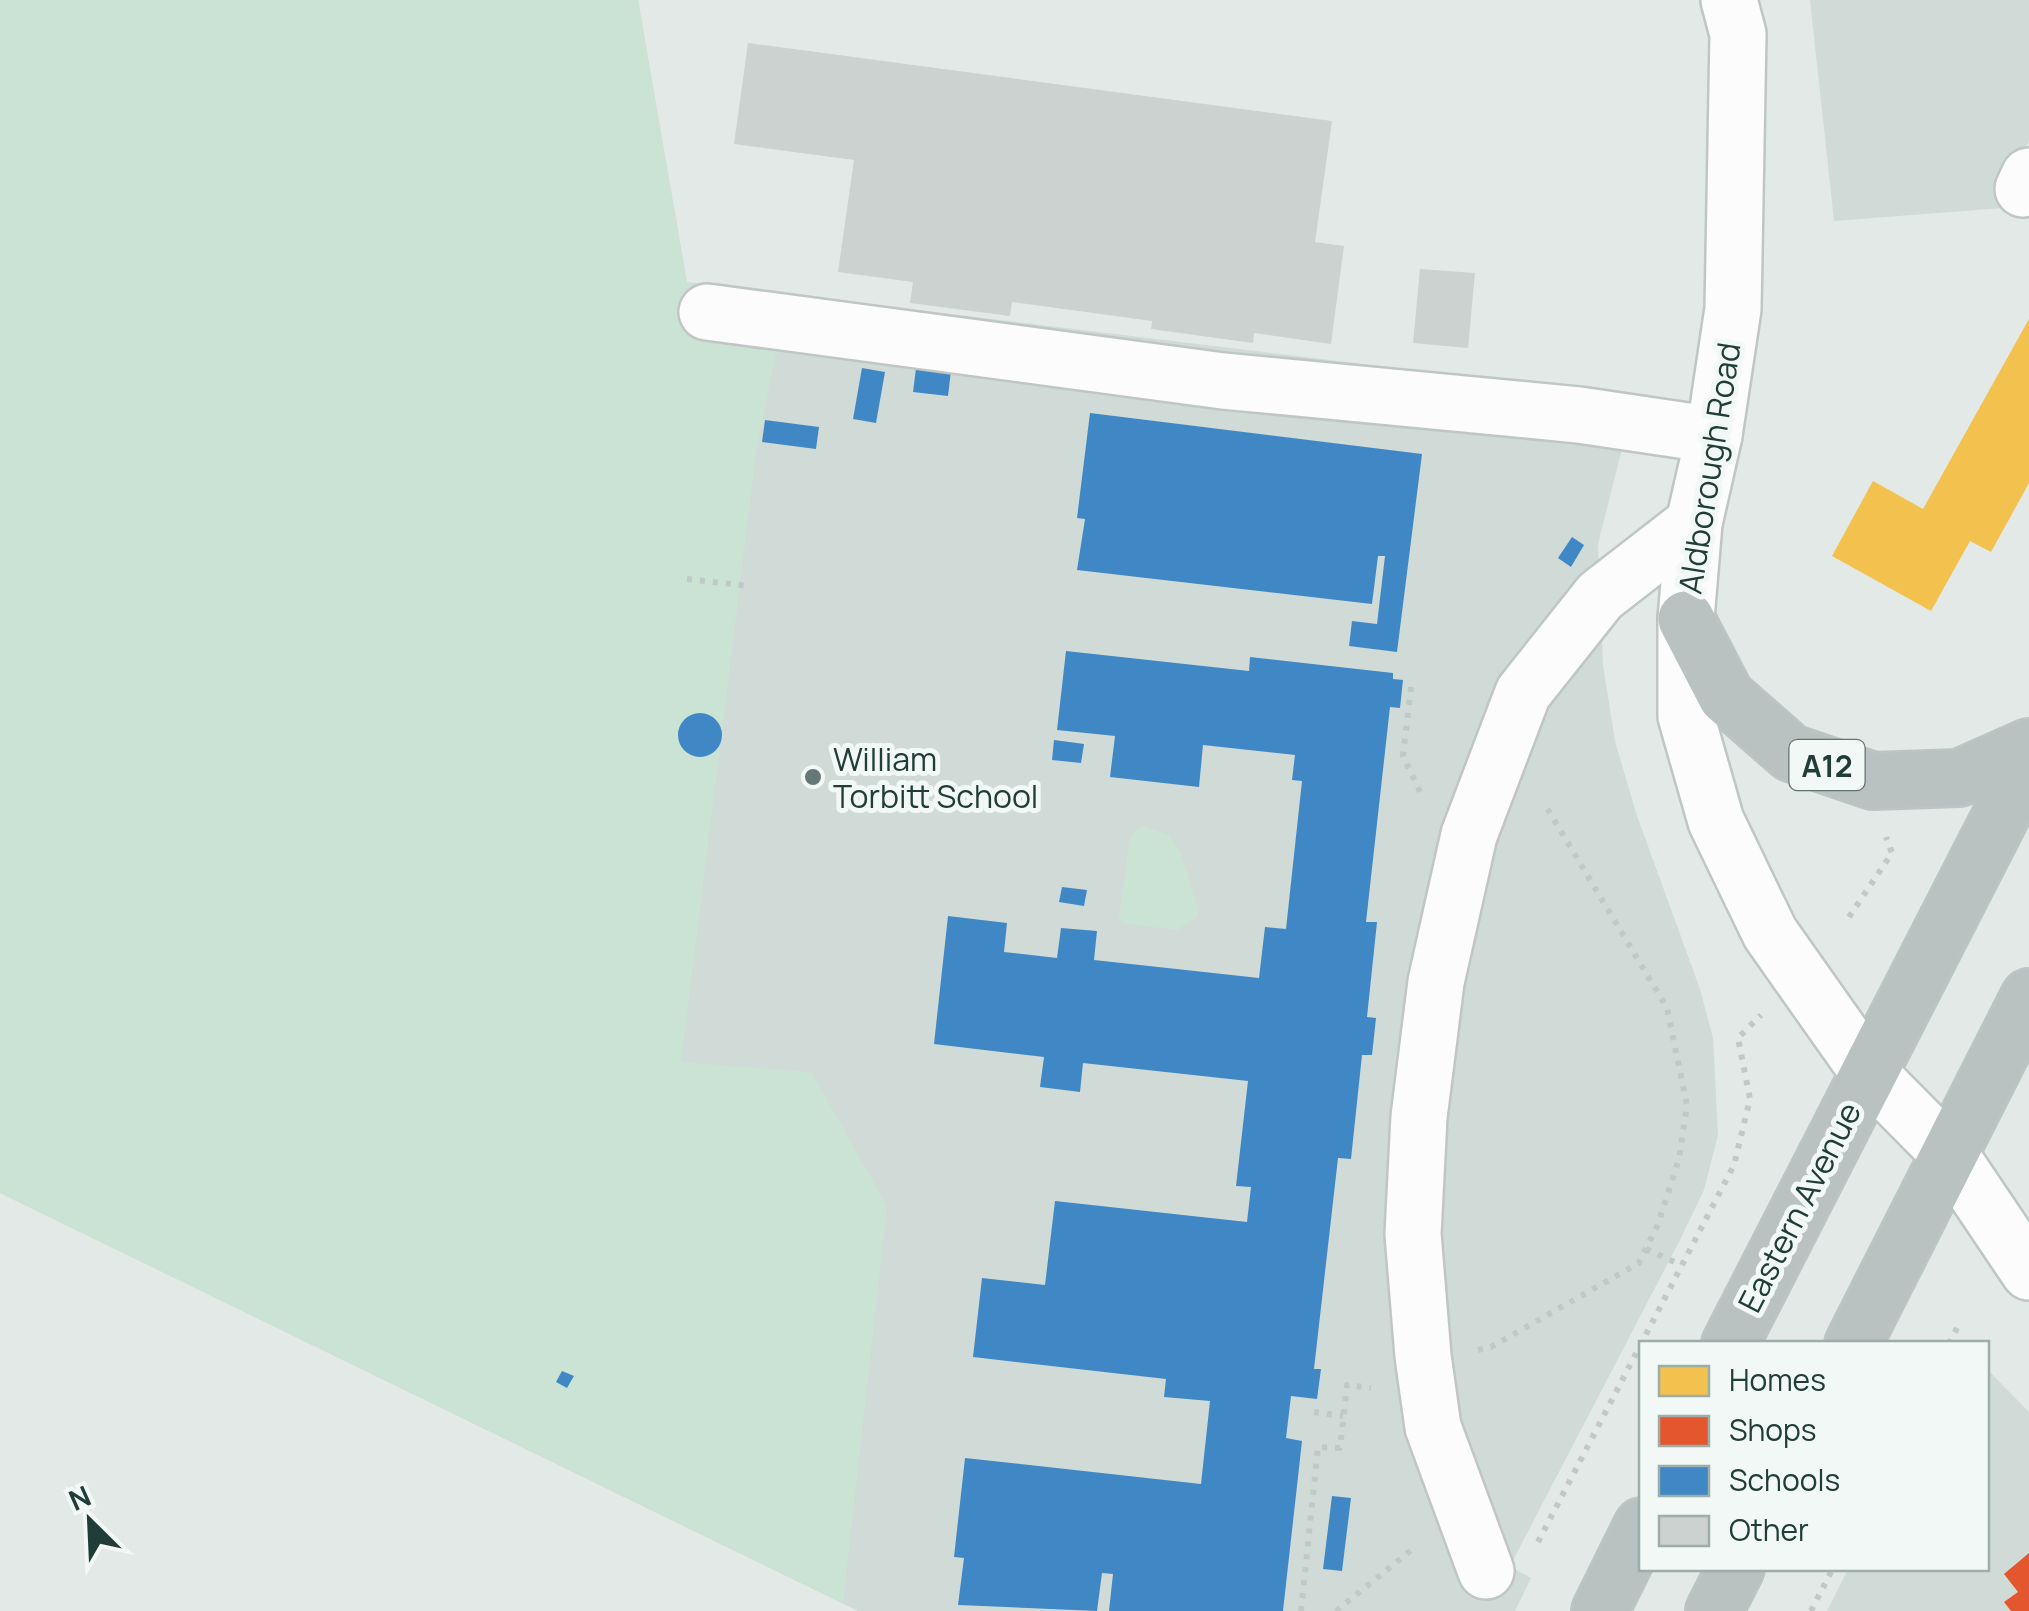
<svg xmlns="http://www.w3.org/2000/svg" width="2029" height="1611" viewBox="0 0 2029 1611" font-family="Manrope,sans-serif">
  <style>
    .built { fill: #d0dbd7 }
    .green { fill: #cbe3d5 }
    .homes { fill: #f2c14e }
    .shops { fill: #e4572e }
    .schools { fill: #3f88c5 }
    .building { fill: #ccd2d0 }
    .lines { fill: none; stroke-linecap: round; stroke-linejoin: round }
    .minor-casing { stroke: #c0c6c4; stroke-width: 60 }
    .highway-casing { stroke: #bbc5c3; stroke-width: 60 }
    .path { stroke: #c0c9c7; stroke-width: 6; stroke-dasharray: 5 8; stroke-linecap: butt }
    .minor { stroke: #fbfcfb; stroke-width: 55 }
    .highway { stroke: #b9c2c1; stroke-width: 55 }
    .poi-dot { fill: #647975; stroke: #f1f8f5; stroke-width: 4 }
    .labels { text-anchor: middle; dominant-baseline: central; stroke-width: 10; stroke-linejoin: round; paint-order: stroke }
    .shield { fill: #f1f8f5; stroke: #5f7571; stroke-width: 2.5 }
    .shield-label { font-size: 30px; font-weight: bold; fill: #203d38 }
    .street-label { font-size: 32px; fill: #203d38; stroke: #f1f8f5 }
    .poi-label { font-size: 32px; fill: #203d38; stroke: #f1f8f5; text-anchor: start }
  </style>
  <rect width="100%" height="100%" fill="#e3e9e7"/>
  <g class="built">
    <path d="M0,0H638L687,282L1635,397L1598,544L1603,665L1615,741L1636,813L1700,989L1713,1038L1718,1135L1704,1190L1680,1240L1510,1566L1531,1578L1515,1611H858L0,1193Z"/>
    <path d="M1810,0H2029V140L2003,208L1834,221Z"/>
    <path d="M1987,1369L2029,1412V1611H1827L1848,1569L1986,1568Z"/>
  </g>
  <g class="green">
    <path d="M0,0H638L686,282L787,297L757,446L681,1062L811,1072L887,1206L843,1603L0,1193Z"/>
    <path d="M1142,826L1169,835L1180,852L1198,909L1197,917L1177,930L1124,923L1119,918L1130,837Z"/>
  </g>
  <path class="homes" d="M2029,319V483L1991,552L1970,541L1931,611L1832,556L1873,481L1923,509Z"/>
  <path class="shops" d="M2029,1553V1611H2011L2004,1602L2018,1592L2004,1574Z"/>
  <g class="schools">
    <path d="M862,368L885,372L876,423L853,419Z"/>
    <path d="M916,368L951,371L948,396L913,392Z"/>
    <path d="M1090,413L1422,454L1397,652L1349,646L1352,621L1377,624L1385,556H1378L1372,604L1077,570L1085,519L1077,518Z"/>
    <path d="M765,420L819,427L816,449L762,442Z"/>
    <path d="M1572,537L1584,545L1571,567L1558,558Z"/>
    <path d="M1066,651L1249,671L1250,657L1393,673V679L1403,680L1400,708L1390,707L1366,922H1377L1367,1017L1376,1018L1372,1055H1362L1351,1159L1338,1158L1314,1369H1321L1317,1399L1291,1396L1286,1438L1302,1441L1283,1611H1109L1113,1574L1102,1573L1097,1611L958,1605L964,1558L954,1557L965,1458L1201,1484L1210,1401L1164,1397L1166,1379L973,1357L982,1278L1045,1285L1055,1201L1247,1222L1251,1187L1236,1186L1248,1081L1083,1063L1080,1092L1040,1087L1044,1057L934,1044L948,916L1007,923L1004,952L1057,958L1061,928L1097,931L1094,960L1259,978L1265,927L1286,929L1302,781L1292,780L1295,755L1203,745L1199,787L1110,777L1115,736L1057,730Z"/>
    <circle cx="700" cy="735" r="22"/>
    <path d="M1054,740L1084,744L1081,763L1052,760Z"/>
    <path d="M1062,887L1087,890L1084,906L1059,902Z"/>
    <path d="M562,1371L574,1376L567,1388L556,1382Z"/>
    <path d="M1332,1496L1351,1498L1342,1571L1323,1569Z"/>
  </g>
  <g class="building">
    <path d="M748,43L1332,121L1315,242L1344,246L1331,344L1254,333L1253,343L1151,329L1152,321L1012,302L1010,316L910,303L913,282L838,272L854,160L734,144Z"/>
    <path d="M1420,269L1475,273L1468,348L1413,343Z"/>
  </g>
  <g class="lines">
    <defs>
      <g id="minor">
        <path d="M1729,0L1738,34L1733,309L1714,435L1694,523L1686,619V716L1716,821L1770,933L1868,1072L1951,1156L2029,1272"/>
        <path d="M2023,189L2029,176"/>
        <path d="M707,312L1223,381L1579,415L1714,435"/>
        <path d="M1486,1571L1433,1427L1423,1356L1413,1234L1419,1117L1436,982L1469,835L1523,693L1600,596L1694,523"/>
      </g>
      <g id="highway">
        <path d="M1686,619L1726,696L1791,753L1873,781L1959,778L2029,747"/>
        <path d="M1730,1344L2029,761"/>
        <path d="M1853,1344L2029,997"/>
        <path d="M1600,1611L1642,1526"/>
        <path d="M1714,1611L1736,1568"/>
      </g>
    </defs>
    <use href="#minor" class="minor-casing"/>
    <use href="#highway" class="highway-casing"/>
    <g class="path">
      <path d="M687,579L749,586"/>
      <path d="M1411,687L1403,756L1421,794"/>
      <path d="M1849,917L1892,853L1886,837"/>
      <path d="M1646,1249L1681,1265"/>
      <path d="M1949,1344L1957,1328"/>
      <path d="M1478,1350L1491,1347L1639,1263L1658,1224L1679,1159L1687,1105L1667,1008L1544,803"/>
      <path d="M1314,1412L1343,1416"/>
      <path d="M1538,1542L1734,1165L1750,1099L1738,1038L1761,1015"/>
      <path d="M1301,1611L1318,1447L1340,1448L1347,1385L1371,1388"/>
      <path d="M1336,1611L1415,1547"/>
      <path d="M1811,1611L1833,1568"/>
    </g>
    <use href="#minor" class="minor"/>
    <use href="#highway" class="highway"/>
  </g>
  <circle class="poi-dot" cx="813" cy="777" r="10"/>
  <g class="labels">
    <rect class="shield" x="1789.5" y="740" width="75" height="50" rx="8"/>
    <g class="shield-label">
      <text x="1827" y="765">A12</text>
    </g>
    <g class="street-label">
      <text transform="translate(1709 468) rotate(-81)">Aldborough Road</text>
      <text transform="translate(1799 1207) rotate(-63)">Eastern Avenue</text>
    </g>
    <g class="poi-label">
      <text x="833" y="759">William<tspan x="833" dy="37">Torbitt School</tspan></text>
    </g>
  </g>
  <rect x="1639" y="1341" width="350" height="230" fill="#f1f8f5" stroke="#9dada9" stroke-width="2.5"/>
  <rect x="1659" y="1366" width="50" height="30" fill="#f2c14e" stroke="#9dada9" stroke-width="2.5"/>
  <text x="1729" y="1391" font-size="30" fill="#203d38">Homes</text>
  <rect x="1659" y="1416" width="50" height="30" fill="#e4572e" stroke="#9dada9" stroke-width="2.5"/>
  <text x="1729" y="1441" font-size="30" fill="#203d38">Shops</text>
  <rect x="1659" y="1466" width="50" height="30" fill="#3f88c5" stroke="#9dada9" stroke-width="2.5"/>
  <text x="1729" y="1491" font-size="30" fill="#203d38">Schools</text>
  <rect x="1659" y="1516" width="50" height="30" fill="#ccd2d0" stroke="#9dada9" stroke-width="2.5"/>
  <text x="1729" y="1541" font-size="30" fill="#203d38">Other</text>
  <g transform="translate(90 1521) rotate(336)" stroke="#f1f8f5" stroke-width="8" paint-order="stroke">
  <path d="M0-8L18 38L0 25L-18 38Z" fill="#203d38"/>
  <text y="-15" font-size="28" font-weight="bold" text-anchor="middle" fill="#203d38">N</text>
  </g>
</svg>
